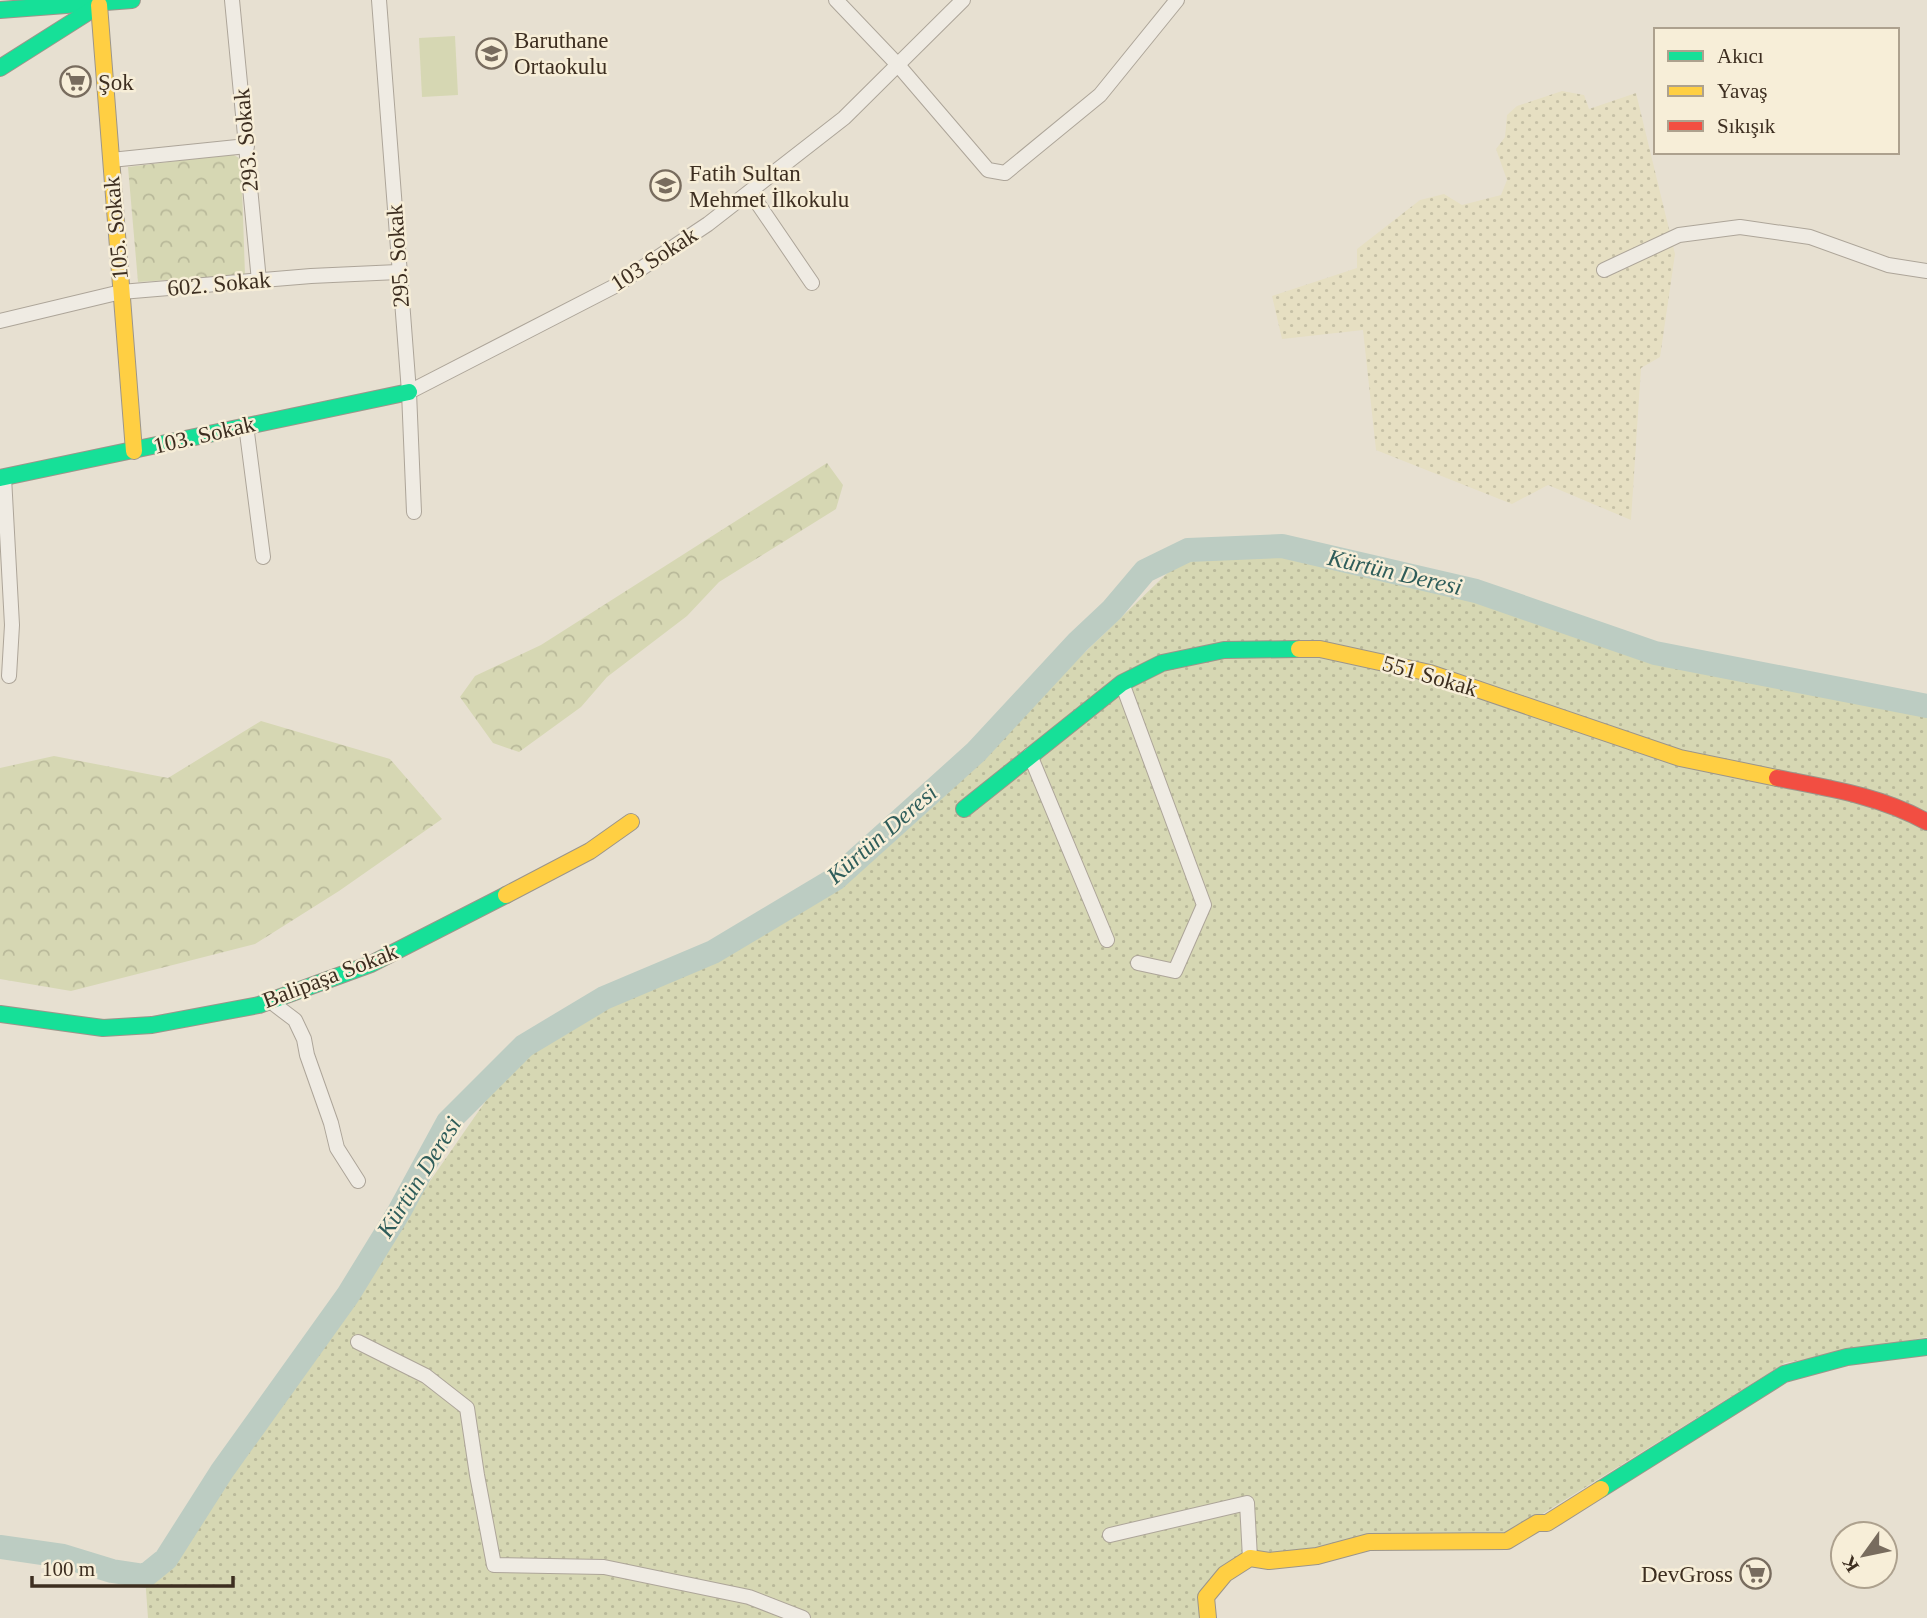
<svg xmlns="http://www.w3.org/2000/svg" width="1927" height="1618" viewBox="0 0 1927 1618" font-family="Georgia,serif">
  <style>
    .farmland { fill: url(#farmland-dots) }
    .grass { fill: url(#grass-dots) }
    .forest { fill: url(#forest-crowns) }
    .garden { fill: #d6d7b3 }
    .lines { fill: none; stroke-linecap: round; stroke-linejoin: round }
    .river { stroke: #bcccc2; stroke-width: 24 }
    .street-casing { stroke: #ada599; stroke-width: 16 }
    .fast-casing { stroke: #9c958a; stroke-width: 18 }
    .slow-casing { stroke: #9c958a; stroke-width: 18 }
    .jam-casing { stroke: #9c958a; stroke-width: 18 }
    .street { stroke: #efebe3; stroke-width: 14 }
    .fast { stroke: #16e098; stroke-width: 16 }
    .slow { stroke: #ffcf43; stroke-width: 16 }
    .jam { stroke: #f24e42; stroke-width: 16 }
    .labels { text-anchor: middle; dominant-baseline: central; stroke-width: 5; stroke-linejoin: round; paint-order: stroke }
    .poi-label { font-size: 23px; fill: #3d2e20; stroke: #f7eed8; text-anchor: start }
    .street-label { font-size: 23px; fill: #3d2e20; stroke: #f7eed8 }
    .water-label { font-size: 24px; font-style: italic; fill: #2f5d5a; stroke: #f7eed8 }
  </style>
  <defs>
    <pattern id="farmland-dots" width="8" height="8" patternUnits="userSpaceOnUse" patternTransform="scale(1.75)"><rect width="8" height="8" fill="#e6dfc2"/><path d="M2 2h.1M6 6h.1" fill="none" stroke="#c6c0a6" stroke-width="1.8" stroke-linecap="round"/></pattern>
    <pattern id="grass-dots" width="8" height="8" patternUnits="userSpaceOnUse" patternTransform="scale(1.75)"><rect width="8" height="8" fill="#d6d7b3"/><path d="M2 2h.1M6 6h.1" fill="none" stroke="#b9b99a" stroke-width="1.8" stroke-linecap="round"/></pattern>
    <pattern id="forest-crowns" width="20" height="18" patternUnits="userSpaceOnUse" patternTransform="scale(1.75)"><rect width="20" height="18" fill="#d6d7b3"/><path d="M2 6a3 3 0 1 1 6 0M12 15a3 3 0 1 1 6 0" fill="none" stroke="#b9b99a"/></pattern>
  </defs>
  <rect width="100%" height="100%" fill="#e7e0d1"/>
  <path class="farmland" d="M1562,91L1584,95L1589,109L1636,93L1675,254L1660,357L1641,368L1631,520L1548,485L1512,504L1376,450L1363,330L1282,339L1272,296L1357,268V249L1420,200L1444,194L1462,205L1501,195L1507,180L1496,149L1505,137L1507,115L1517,106Z"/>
  <path class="grass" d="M1282,546L1655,653L1927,706V1337L1785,1363L1507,1536L1234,1560L1203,1618H148L145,1576L167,1559L524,1046L713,952L835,879L925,806L1183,558Z"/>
  <g class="forest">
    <path d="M232,154L241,159L245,275L138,282L128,167Z"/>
    <path d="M827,463L843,485L836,509L719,582L687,616L607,677L581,707L519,752L493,743L460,697L475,676L541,645Z"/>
    <path d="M261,721L390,759L442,819L339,891L255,944L71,991L0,979V768L54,756L168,778Z"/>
  </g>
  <path class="garden" d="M455,36L458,95L422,97L419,38Z"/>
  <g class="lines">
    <path class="river" d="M0,1547L63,1556L112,1571L145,1576L166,1559L222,1471L348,1295L399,1212L448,1122L524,1046L604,998L713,952L835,879L976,752L1078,642L1112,610L1145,571L1188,550L1282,546L1476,591L1655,653L1927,706"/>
    <defs>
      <g id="street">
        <path d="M232,0L259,281"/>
        <path d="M379,0L409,392L414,512"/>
        <path d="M836,0L898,65L988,170L1005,173L1100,95L1177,0"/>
        <path d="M111,160L247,146"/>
        <path d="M750,192L812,283"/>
        <path d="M1604,270L1679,235L1740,227L1810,237L1888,265L1927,271"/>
        <path d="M0,321L121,292L311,276L398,272"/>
        <path d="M409,392L615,286L708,224L844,118L963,0"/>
        <path d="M246,425L263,557"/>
        <path d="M4,477L12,625L9,676"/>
        <path d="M1122,683L1204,905L1175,971L1138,963"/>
        <path d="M1030,755L1107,940"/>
        <path d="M270,1001L295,1020L304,1039L307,1055L331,1123L337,1148L358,1181"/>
        <path d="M358,1342L426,1376L467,1408L477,1475L494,1565L604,1567L749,1597L803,1618"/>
        <path d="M1110,1535L1247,1503L1250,1558"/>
      </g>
      <g id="fast">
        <path d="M0,10L132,0"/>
        <path d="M0,68L101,4"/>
        <path d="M0,478L409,392"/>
        <path d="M964,809L1122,683L1162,663L1224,650L1299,649"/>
        <path d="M0,1014L103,1028L152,1025L259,1005L371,964L506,895"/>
        <path d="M1601,1489L1784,1374L1847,1357L1927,1347"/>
      </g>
      <g id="slow">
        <path d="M99,5L134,451"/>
        <path d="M1299,649H1320L1430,673L1680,758L1777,778"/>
        <path d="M506,895L590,851L631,822"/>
        <path d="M1208,1618L1206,1597L1225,1574L1250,1558L1269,1561L1317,1556L1369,1542L1507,1541L1537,1523H1547L1601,1489"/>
      </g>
      <path id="jam" d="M1777,778C1828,788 1881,796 1927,822"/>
    </defs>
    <use href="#street" class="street-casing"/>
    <use href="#fast" class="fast-casing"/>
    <use href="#slow" class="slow-casing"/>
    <use href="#jam" class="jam-casing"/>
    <use href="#street" class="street"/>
    <use href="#fast" class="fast"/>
    <use href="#slow" class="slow"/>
    <use href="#jam" class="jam"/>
  </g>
  <defs>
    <symbol id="school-ring" viewBox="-11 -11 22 22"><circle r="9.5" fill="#f7eed8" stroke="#786c5e" stroke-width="1.5"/><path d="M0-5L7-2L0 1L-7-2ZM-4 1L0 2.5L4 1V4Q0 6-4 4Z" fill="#786c5e"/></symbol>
    <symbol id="supermarket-ring" viewBox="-11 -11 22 22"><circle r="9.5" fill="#f7eed8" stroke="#786c5e" stroke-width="1.5"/><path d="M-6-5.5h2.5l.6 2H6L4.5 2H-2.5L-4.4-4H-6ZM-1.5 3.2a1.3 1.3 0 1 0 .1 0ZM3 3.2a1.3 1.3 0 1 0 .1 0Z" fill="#786c5e"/></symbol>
  </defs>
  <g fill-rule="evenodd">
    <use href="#school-ring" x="474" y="36" width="35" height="35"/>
    <use href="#supermarket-ring" x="58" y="64" width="35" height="35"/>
    <use href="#school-ring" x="648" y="168" width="35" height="35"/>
    <use href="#supermarket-ring" x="1738" y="1556" width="35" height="35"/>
  </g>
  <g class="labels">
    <g class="poi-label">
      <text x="514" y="40">Baruthane<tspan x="514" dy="26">Ortaokulu</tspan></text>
      <text x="98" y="82">Şok</text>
      <text x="689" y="173">Fatih Sultan<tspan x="689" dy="26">Mehmet İlkokulu</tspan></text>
      <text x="1733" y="1574" text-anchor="end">DevGross</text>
    </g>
    <g class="street-label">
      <text transform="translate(246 140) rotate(-95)">293. Sokak</text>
      <text transform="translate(116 228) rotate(-95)">105. Sokak</text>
      <text transform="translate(398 256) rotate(-94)">295. Sokak</text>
      <text transform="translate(654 259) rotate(-33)">103 Sokak</text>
      <text transform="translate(219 284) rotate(-5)">602. Sokak</text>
      <text transform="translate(204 435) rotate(-13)">103. Sokak</text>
      <text transform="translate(1430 676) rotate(16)">551 Sokak</text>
      <text transform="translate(330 976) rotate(-21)">Balipaşa Sokak</text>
    </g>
    <g class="water-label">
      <text transform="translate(1395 572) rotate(13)">Kürtün Deresi</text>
      <text transform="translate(882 834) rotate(-41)">Kürtün Deresi</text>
      <text transform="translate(419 1177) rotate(-58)">Kürtün Deresi</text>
    </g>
  </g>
  <rect x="1654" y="28" width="245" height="126" fill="#f7eed8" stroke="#ada18e" stroke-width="2"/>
  <rect x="1668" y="51" width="35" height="10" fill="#16e098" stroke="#ada18e" stroke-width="2"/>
  <text x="1717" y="63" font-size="21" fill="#3d2e20">Akıcı</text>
  <rect x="1668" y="86" width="35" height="10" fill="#ffcf43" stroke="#ada18e" stroke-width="2"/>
  <text x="1717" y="98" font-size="21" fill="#3d2e20">Yavaş</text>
  <rect x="1668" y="121" width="35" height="10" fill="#f24e42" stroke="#ada18e" stroke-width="2"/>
  <text x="1717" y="133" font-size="21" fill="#3d2e20">Sıkışık</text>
  <g transform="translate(1864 1555) rotate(237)"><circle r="33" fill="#f7eed8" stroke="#ada18e" stroke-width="2"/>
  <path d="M0-5L12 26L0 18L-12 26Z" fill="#786c5e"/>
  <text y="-10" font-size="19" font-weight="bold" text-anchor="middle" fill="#3d2e20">K</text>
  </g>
  <path d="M32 1576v10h201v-10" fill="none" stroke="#3d2e20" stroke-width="3.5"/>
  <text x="42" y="1576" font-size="21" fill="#3d2e20" stroke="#f7eed8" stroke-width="5" paint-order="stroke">100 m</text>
</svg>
